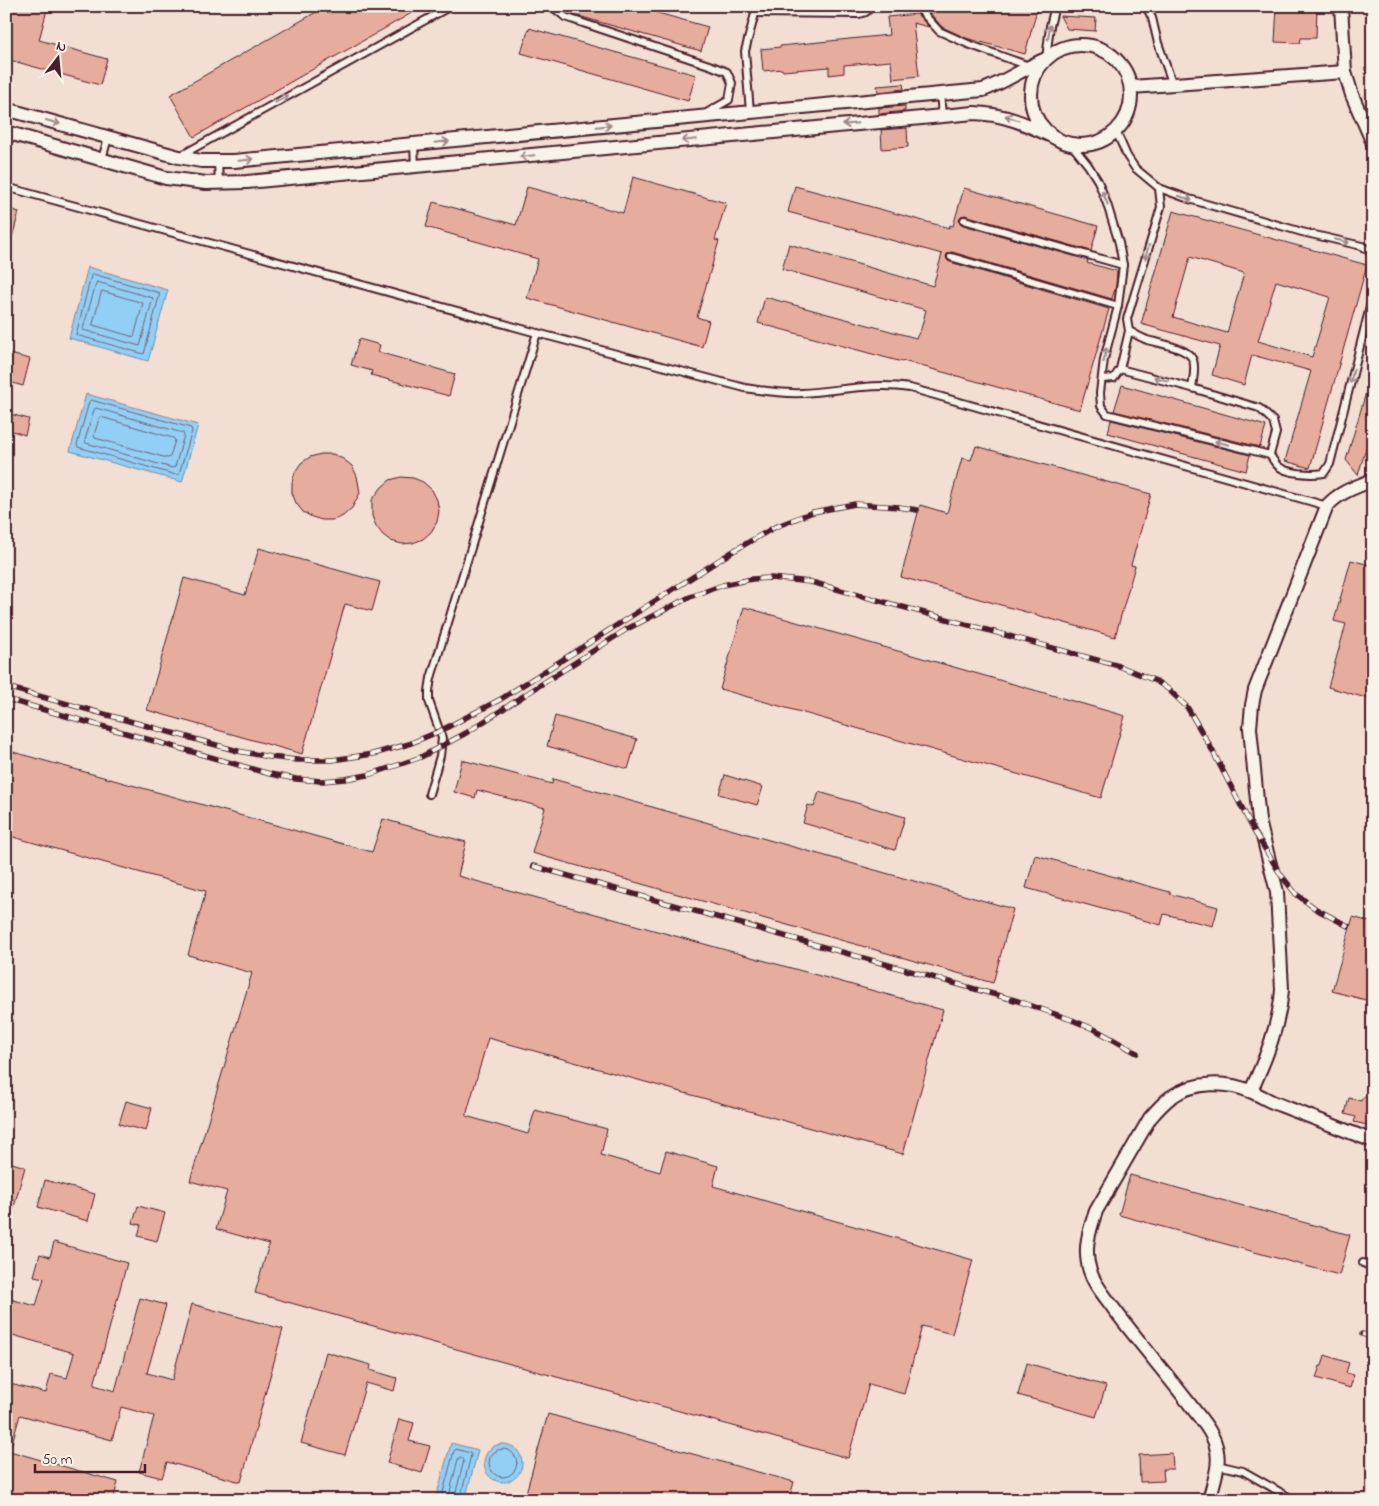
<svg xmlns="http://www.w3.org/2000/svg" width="1379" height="1506" viewBox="0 0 1379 1506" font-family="'Indie Flower',sans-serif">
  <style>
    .built { fill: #f2ded2 }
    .water { fill: #93cff4; stroke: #7689a4 }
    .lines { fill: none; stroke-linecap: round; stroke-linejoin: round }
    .shore { stroke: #67657b; stroke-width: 1 }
    .building { fill: #e6ad9f; stroke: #4a1f2b; fill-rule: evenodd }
    .service-casing { stroke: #4a1f2b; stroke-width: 10 }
    .minor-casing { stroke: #4a1f2b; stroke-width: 16 }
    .service { stroke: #f7f3e8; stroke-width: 6 }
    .minor { stroke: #f7f3e8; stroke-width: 12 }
    .rail-casing { stroke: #4a1f2b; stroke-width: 5.5 }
    .rail { stroke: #f7f3e8; stroke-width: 4; stroke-dasharray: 11; stroke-linecap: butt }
    .oneway { stroke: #a0898a }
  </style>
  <rect width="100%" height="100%" fill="#f7f3e8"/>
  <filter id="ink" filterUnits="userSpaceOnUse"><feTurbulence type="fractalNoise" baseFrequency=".02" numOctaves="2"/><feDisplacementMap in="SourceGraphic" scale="10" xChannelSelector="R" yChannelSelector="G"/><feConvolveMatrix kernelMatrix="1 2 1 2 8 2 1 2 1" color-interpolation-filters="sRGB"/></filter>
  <g filter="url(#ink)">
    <rect class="built" x="6" y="6" width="1367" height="1494"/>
    <g class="water">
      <path d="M88,267L168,290L148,361L69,338Z"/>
      <path d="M86,394L198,425L182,482L70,451Z"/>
      <path d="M451,1443L478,1450L465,1500H444L436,1498Z"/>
      <circle cx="503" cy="1463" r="19"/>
    </g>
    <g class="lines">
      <g class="shore">
        <path d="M93,274L160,293L144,354L76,335L91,276Z"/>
        <path d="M97,282L153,298L140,346L83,330Z"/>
        <path d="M102,291L143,303L134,337L93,325Z"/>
        <path d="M91,400L191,428L192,431L179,474L176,475L78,447L77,445L89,402Z"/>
        <path d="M96,408L183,433L184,435L175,467L172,468L86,443L85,440L94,410Z"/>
        <path d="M101,417L173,438L175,440L170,457L167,458L95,438L94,435L99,419Z"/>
        <circle cx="503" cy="1463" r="14"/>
        <path d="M441,1500L454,1451L456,1449L470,1453L471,1455L460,1500"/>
        <path d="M448,1500L458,1459L461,1457L464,1460L454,1500"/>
      </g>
    </g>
    <g class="building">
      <path d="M6,6H34L47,10L39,40L107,59L100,85L6,59Z"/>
      <path d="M327,6H424L194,137L170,95Z"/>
      <path d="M560,6H633L708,27L701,51L582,17L567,13Z"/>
      <path d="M930,6H1038L1025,54L966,38L942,27L929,12Z"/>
      <path d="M1277,6H1317L1316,38H1301L1300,43L1275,42Z"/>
      <path d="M917,14L929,27L913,23L919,76L893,79L891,61L844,65V73L829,75V67L783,71L782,69L763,71L761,49L780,47V46L889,35L887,17Z"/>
      <path d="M1060,16L1096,18L1095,31L1067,29Z"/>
      <path d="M529,28L696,75L688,101L521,53Z"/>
      <path d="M903,84L904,89L878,92L877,86Z"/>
      <path d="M905,106V111L879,114V108Z"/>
      <path d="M907,128L908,147L882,149L881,130Z"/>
      <path d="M633,177L726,203L715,240L719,241L697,317L709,321L702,347L527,298L538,259L426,227L433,202L516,225L527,187L623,213Z"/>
      <path d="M795,186L949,228L950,225L953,226L964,188L1098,226L1091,251L965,215L961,216L959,219L960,223L963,225L1088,260L1087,263L1117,271L1116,285L1112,299L952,252L948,253L946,256L947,260L950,262L1109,309L1080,410L903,361L902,362L758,323L765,297L916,338L921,329L926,310L782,269L789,244L933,286L942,254L788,212Z"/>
      <path d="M6,208L19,212L10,245L6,244Z"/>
      <path d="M1173,211L1367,265L1310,468L1285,461L1311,371L1252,355L1244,385L1212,375L1220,346L1141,324ZM1190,257L1244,273L1227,333L1173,317ZM1276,281L1330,297L1312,357L1258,341Z"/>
      <path d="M359,339L380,345L378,352L455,374L449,396L371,375L372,371L351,365Z"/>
      <path d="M6,353L30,359L23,386L6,381Z"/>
      <path d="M1370,379L1373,380V425L1358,475L1346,460Z"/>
      <path d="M1122,385L1266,426L1260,447L1114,411Z"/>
      <path d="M6,413L29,419L25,435L6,429Z"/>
      <path d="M1111,420L1250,455L1246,471L1108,433Z"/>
      <path d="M976,446L1151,494L1131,565L1135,566L1115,637L901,577L920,505L947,513L962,458L971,460Z"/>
      <path d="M321,454H333L343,459L352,466L357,476L360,493L352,508L343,516L333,520H322L312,517L303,512L296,503L292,493V482L295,472L301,463L310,457Z"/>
      <path d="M401,477L413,478L423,482L432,490L437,500L439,511L437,522L431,532L423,539L413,543L402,544L391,541L383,535L376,526L372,516V500L382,487L390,480Z"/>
      <path d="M259,548L380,582L372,611L345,604L302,754L147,710L184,578L245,595Z"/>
      <path d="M1351,560L1373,566V700L1328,687L1346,624L1334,621Z"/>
      <path d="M744,607L1125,716L1101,798L720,689Z"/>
      <path d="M555,716L637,739L628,769L547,746Z"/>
      <path d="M6,750L372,852L383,819L466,842L458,876L943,1010L903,1154L488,1038L466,1116L528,1134L535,1110L607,1129L601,1155L660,1172L666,1151L718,1166L713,1186L973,1260L952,1334L922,1326L904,1394L869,1384L848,1458L255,1293L269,1244L216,1229L227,1191L190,1181L252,973L188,955L206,891L6,835Z"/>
      <path d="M462,760L552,784L553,779L1013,909L993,983L532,853L545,808L477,790L475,798L454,792Z"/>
      <path d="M725,775L763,787L757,805L719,794Z"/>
      <path d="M819,792L905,817L895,850L803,823L808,805L814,807Z"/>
      <path d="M1035,855L1170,892V894L1218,907L1213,926L1164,914L1161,925L1026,888Z"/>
      <path d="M1353,917L1373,923V1002L1332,991Z"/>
      <path d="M1363,1097L1373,1100V1123L1368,1121L1367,1125L1354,1122L1356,1117L1345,1114L1349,1098L1361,1101Z"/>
      <path d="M126,1101L152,1108L146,1131L119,1124Z"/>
      <path d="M9,1162L25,1167L10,1221L6,1220V1172Z"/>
      <path d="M1130,1175L1350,1235L1339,1275L1119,1215Z"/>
      <path d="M45,1180L95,1194L88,1221L38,1207Z"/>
      <path d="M138,1206L165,1213L157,1241L138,1236L141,1225L133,1223Z"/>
      <path d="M54,1242L127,1263L94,1385L115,1391L140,1298L166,1305L147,1373L172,1380L192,1304L283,1329L241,1482L167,1462L162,1478L139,1472L154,1416L121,1407L112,1440L20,1415L10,1450H6V1383L46,1393L51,1374L67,1378L74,1353L6,1333V1298L36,1306L44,1278L34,1276L40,1254L50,1257Z"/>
      <path d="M326,1352L371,1365L370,1370L397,1378L394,1391L366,1383L345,1455L301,1443Z"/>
      <path d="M1325,1355L1349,1363L1346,1373L1354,1375L1350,1388L1316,1378L1320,1366H1322Z"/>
      <path d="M1027,1363L1106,1386L1096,1417L1018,1395Z"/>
      <path d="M548,1414L794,1482L789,1500H524Z"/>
      <path d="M399,1419L414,1423L409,1441L430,1446L422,1473L387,1463Z"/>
      <path d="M6,1450L118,1482L113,1500H6Z"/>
      <path d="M1172,1453L1173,1469H1163L1164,1481L1140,1482L1139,1455Z"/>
    </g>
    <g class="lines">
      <defs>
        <g id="service">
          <path d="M555,6L554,8L565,17L712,66L727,72L732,83L729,100L708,112"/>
          <path d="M920,6L922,12L939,31L968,44L1029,66"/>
          <path d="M1146,6L1152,18L1158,43L1173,85"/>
          <path d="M755,13L859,14L866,12L872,6"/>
          <path d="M1046,59L1050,26L1055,6"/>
          <path d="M940,93L942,115"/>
          <path d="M750,112L745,51L757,6"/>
          <path d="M1116,131L1127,156L1135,168L1159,188L1189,199L1302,232L1362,246L1373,253"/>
          <path d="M1071,144L1088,165L1098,181L1107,204L1119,243L1123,265L1118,306L1104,359L1100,393L1101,406L1107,414L1270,455"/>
          <path d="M414,145L415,166"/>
          <path d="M180,156L451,6"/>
          <path d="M102,159L108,138"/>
          <path d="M218,162L219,183"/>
          <path d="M6,187L537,333L745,388C764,391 783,394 802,393C839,391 873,382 910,388L1327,506"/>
          <path d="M1159,188L1161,207L1127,319L1129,331C1135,334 1141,338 1147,340C1158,343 1189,348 1193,360C1196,368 1193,380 1192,388"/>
          <path d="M964,220L1123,265"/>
          <path d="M951,257L1118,306"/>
          <path d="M1120,369L1192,388L1259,408L1273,421L1276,433L1270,455C1272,458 1274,462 1277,465C1286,474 1311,475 1324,473L1330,464L1373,295"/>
          <path d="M1102,379L1114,378L1120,369L1129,331"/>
          <path d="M429,794L440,756L442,738L429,701V691L431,678L537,333"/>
          <path d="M1363,1263L1373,1267"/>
          <path d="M1217,1465L1243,1471L1294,1500"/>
        </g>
        <g id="minor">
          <path d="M1341,6L1345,72L1352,95L1373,143"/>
          <circle cx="1081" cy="95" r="50"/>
          <path d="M1131,87L1345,72"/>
          <path d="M6,109L179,157L201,161H234L983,90C1005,82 1024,68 1046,59"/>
          <path d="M6,132L166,178L206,183L247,182L974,113C1006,114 1028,125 1056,138"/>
          <path d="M1251,1091C1266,1058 1279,1026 1282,990L1277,892L1259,821L1250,728L1252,705L1255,690L1327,506C1339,492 1356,487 1373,480"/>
          <path d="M1209,1500C1213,1484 1220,1467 1217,1451C1214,1432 1199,1417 1188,1402C1164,1371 1138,1341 1114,1309C1106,1297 1094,1285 1090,1271C1083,1250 1089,1231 1096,1211L1150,1118C1156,1111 1163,1103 1171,1097C1194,1081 1227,1081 1252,1092C1262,1096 1270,1102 1280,1105C1311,1117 1342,1129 1373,1141"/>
        </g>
      </defs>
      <use href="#service" class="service-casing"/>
      <use href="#minor" class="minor-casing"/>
      <use href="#service" class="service"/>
      <use href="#minor" class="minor"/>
      <defs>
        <g id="rail">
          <path d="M6,687L238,751L270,757L297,760H332L373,754L409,744L440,731L501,699L735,550L775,527L813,512L855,504L899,507L917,510"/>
          <path d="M6,699L270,774L296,779L322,781L345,779L368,775L401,764L421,757L466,733L627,629L690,597L723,585L752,579L771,578L811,582L1119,666L1156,681L1168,689L1187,707L1210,746L1254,831L1281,875L1296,894L1316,909L1348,926"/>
          <path d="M533,866L1018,1001L1072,1020L1096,1030L1137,1053"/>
          <path d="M1362,1334L1373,1337"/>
          <path d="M1307,1497H1337L1366,1500"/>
        </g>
      </defs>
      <use href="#rail" class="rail-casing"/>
      <use href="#rail" class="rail"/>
    </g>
    <defs><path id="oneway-shaft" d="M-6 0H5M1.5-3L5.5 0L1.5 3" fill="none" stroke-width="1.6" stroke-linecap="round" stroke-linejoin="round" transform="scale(1.25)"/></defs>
    <g class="oneway">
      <use href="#oneway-shaft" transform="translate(1049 32) rotate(-82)"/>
      <use href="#oneway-shaft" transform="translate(282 99) rotate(-29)"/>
      <use href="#oneway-shaft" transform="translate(1012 118) rotate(-161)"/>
      <use href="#oneway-shaft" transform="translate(53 122) rotate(16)"/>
      <use href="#oneway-shaft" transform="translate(850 124) rotate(174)"/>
      <use href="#oneway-shaft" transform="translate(604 126) rotate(-6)"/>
      <use href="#oneway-shaft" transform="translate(689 140) rotate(174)"/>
      <use href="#oneway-shaft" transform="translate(442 142) rotate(-6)"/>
      <use href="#oneway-shaft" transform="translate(527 156) rotate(174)"/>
      <use href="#oneway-shaft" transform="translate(246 160) rotate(-5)"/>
      <use href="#oneway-shaft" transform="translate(1105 198) rotate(-112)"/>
      <use href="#oneway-shaft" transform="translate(1185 198) rotate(19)"/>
      <use href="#oneway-shaft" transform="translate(1342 241) rotate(14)"/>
      <use href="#oneway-shaft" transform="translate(1147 252) rotate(107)"/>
      <use href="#oneway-shaft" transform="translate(1105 355) rotate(-78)"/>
      <use href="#oneway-shaft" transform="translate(1352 376) rotate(104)"/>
      <use href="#oneway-shaft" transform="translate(1161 379) rotate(-166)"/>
      <use href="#oneway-shaft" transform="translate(1222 443) rotate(-166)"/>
    </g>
  </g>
  <rect width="1379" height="1506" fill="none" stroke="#f7f3e8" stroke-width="25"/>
  <rect x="12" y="12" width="1354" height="1481" fill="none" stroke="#4a1f2b" stroke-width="2" filter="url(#ink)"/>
  <g transform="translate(58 58) rotate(16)" stroke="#f7f3e8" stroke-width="4" paint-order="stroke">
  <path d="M0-4L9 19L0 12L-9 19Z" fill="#4a1f2b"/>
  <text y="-8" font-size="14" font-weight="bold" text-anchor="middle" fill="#4a1f2b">N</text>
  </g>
  <path d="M35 1464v8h110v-8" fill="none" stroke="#4a1f2b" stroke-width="2.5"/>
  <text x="42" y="1464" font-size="15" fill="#4a1f2b" stroke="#f7f3e8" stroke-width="4" paint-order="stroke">50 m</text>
</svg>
